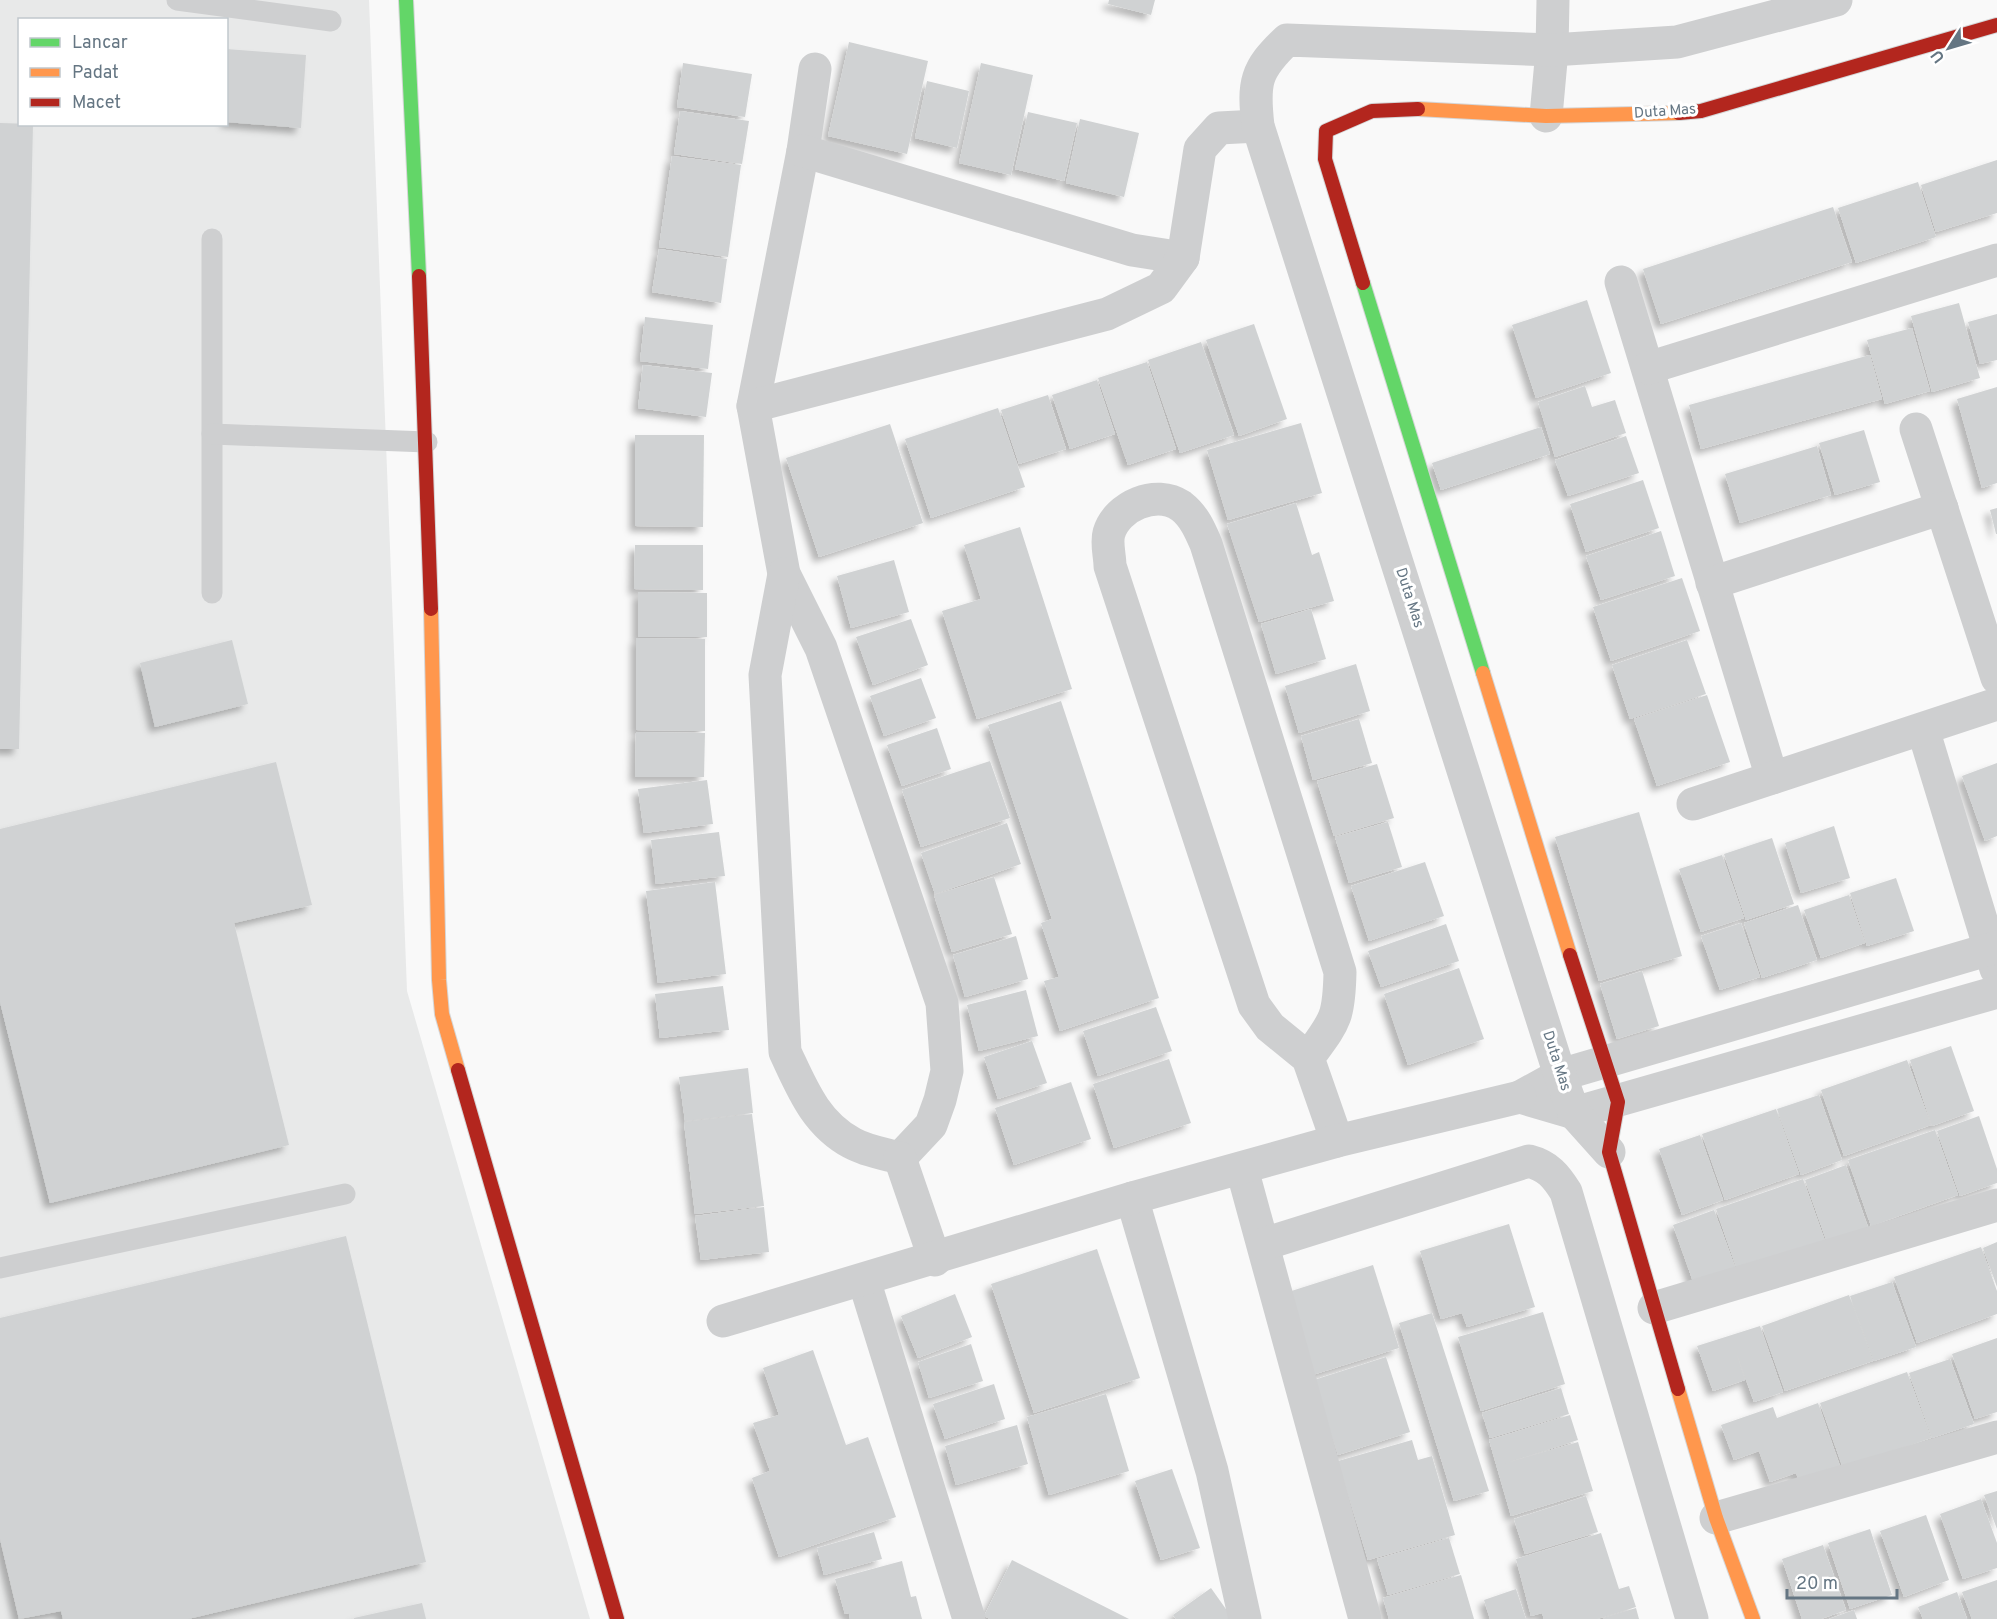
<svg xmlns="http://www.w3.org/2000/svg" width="1997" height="1619" viewBox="0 0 1997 1619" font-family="Overpass,sans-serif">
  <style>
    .built { fill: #e8e9e9; fill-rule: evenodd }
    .building { fill: #d0d2d3; filter: url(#shadow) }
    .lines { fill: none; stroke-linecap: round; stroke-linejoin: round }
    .fast-casing { stroke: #d5d6d7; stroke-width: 16 }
    .slow-casing { stroke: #d5d6d7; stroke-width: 16 }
    .jam-casing { stroke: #d5d6d7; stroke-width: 16 }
    .lane { stroke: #cecfd0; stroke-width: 21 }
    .street { stroke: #cecfd0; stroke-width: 33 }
    .fast { stroke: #63d668; stroke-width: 14 }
    .slow { stroke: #ff974d; stroke-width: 14 }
    .jam { stroke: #b3261e; stroke-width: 14 }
    .labels { text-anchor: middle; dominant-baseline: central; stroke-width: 6; stroke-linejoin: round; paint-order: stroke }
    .street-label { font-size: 15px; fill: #657683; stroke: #fff }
  </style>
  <defs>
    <filter id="shadow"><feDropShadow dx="-5.5" dy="5.5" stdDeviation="3" flood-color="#0004"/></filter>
  </defs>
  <rect width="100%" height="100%" fill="#f9f9f9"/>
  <path class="built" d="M0,0H369L407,991L590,1619H0ZM20,20H226V124H20Z"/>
  <g class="building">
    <path d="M1109,0H1155L1151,15L1108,4Z"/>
    <path d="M849,42L928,61L907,154L828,136Z"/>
    <path d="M226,49L306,55L301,128L226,122Z"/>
    <path d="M683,63L752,74L745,117L677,107Z"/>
    <path d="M981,63L1033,75L1011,175L959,163Z"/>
    <path d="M927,81L969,91L957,148L915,138Z"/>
    <path d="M680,111L749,121L742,164L674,154Z"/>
    <path d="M1028,112L1077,123L1064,181L1015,169Z"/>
    <path d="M1080,119L1139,133L1124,197L1066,183Z"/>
    <path d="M0,123L33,124L19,749H0Z"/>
    <path d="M672,156L741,165L728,257L659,247Z"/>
    <path d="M1997,160V213L1936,232L1921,185Z"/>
    <path d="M1918,182L1936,237L1856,263L1838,208Z"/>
    <path d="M1833,207L1852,262L1661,324L1643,269Z"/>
    <path d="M659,249L727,259L721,303L652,292Z"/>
    <path d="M1587,300L1611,373L1536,398L1512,325Z"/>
    <path d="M1959,303L1980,378L1932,392L1911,316Z"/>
    <path d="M1997,314V360L1980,364L1968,322Z"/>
    <path d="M645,317L713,325L708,369L640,361Z"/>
    <path d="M1254,324L1287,419L1239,436L1206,340Z"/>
    <path d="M1912,328L1930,391L1885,404L1867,340Z"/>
    <path d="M1201,342L1234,435L1180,453L1148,360Z"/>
    <path d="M1870,355L1882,399L1701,449L1689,405Z"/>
    <path d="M1147,362L1176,449L1128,465L1098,378Z"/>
    <path d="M643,365L712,373L706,417L638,408Z"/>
    <path d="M1097,380L1115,434L1070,449L1052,395Z"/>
    <path d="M1585,386L1592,407L1615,400L1626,433L1555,457L1538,402Z"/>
    <path d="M1997,387V483L1982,488L1957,399Z"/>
    <path d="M1048,395L1066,449L1019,464L1001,410Z"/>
    <path d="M998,408L1025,487L931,518L905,439Z"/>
    <path d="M1301,423L1322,493L1228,520L1207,450Z"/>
    <path d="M890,424L923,523L819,557L786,458Z"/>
    <path d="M1541,427L1550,454L1441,490L1432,463Z"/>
    <path d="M1864,430L1880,482L1835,495L1819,443Z"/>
    <path d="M635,435H704L703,527L635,526Z"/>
    <path d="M1626,436L1639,473L1568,496L1555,460Z"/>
    <path d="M1817,446L1831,495L1740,523L1725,474Z"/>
    <path d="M1643,480L1659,528L1586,552L1570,504Z"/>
    <path d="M1296,503L1312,555L1319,552L1334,601L1259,622L1227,524Z"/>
    <path d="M1997,508V534H1996L1990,510Z"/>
    <path d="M1020,527L1072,689L977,719L942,611L981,599L964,545Z"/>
    <path d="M1661,531L1675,576L1601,600L1586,556Z"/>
    <path d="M635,545H703V590L634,589Z"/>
    <path d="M894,560L909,612L851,628L837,576Z"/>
    <path d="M1682,578L1700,631L1611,661L1593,607Z"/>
    <path d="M638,592L707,593V637H638Z"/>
    <path d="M1311,609L1326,659L1276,674L1261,624Z"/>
    <path d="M911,619L928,665L873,685L856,637Z"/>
    <path d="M636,638L705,639V731L636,730Z"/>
    <path d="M232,640L248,704L155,727L140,663Z"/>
    <path d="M1687,640L1706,694L1630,719L1612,665Z"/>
    <path d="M1356,664L1370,711L1299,733L1285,686Z"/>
    <path d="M921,678L936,718L884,736L870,696Z"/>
    <path d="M1707,695L1730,762L1657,786L1634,719Z"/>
    <path d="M1061,701L1159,998L1060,1031L1044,981L1059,977L1041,923L1052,919L988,725Z"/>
    <path d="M1359,719L1372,763L1313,780L1301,736Z"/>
    <path d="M937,728L951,769L902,786L887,745Z"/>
    <path d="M636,732L705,733L704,777H635Z"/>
    <path d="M990,761L1010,818L921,847L902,790Z"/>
    <path d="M276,762L312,905L234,923L289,1145L50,1203L0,1002V829Z"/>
    <path d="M1997,763V836L1985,841L1962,776Z"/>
    <path d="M1377,764L1394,818L1334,836L1317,781Z"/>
    <path d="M707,780L713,824L644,833L638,789Z"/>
    <path d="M1639,812L1682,956L1599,981L1555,837Z"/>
    <path d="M1388,822L1402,867L1349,883L1335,837Z"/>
    <path d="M1007,823L1021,864L935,894L921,853Z"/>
    <path d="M1834,826L1850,878L1801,893L1785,843Z"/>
    <path d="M719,832L725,876L656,884L651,840Z"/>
    <path d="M1772,838L1794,904L1746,920L1724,854Z"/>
    <path d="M1722,855L1744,918L1701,932L1679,869Z"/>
    <path d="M1425,862L1444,916L1369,941L1351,886Z"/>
    <path d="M994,877L1012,934L952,952L934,895Z"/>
    <path d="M1896,878L1914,931L1867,946L1850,893Z"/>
    <path d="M715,882L726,974L658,983L646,891Z"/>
    <path d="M1849,895L1865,943L1821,958L1804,910Z"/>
    <path d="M1798,905L1817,960L1762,978L1744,923Z"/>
    <path d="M1741,923L1760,977L1720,990L1701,936Z"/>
    <path d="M1446,924L1459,961L1381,987L1368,951Z"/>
    <path d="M1016,936L1028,979L965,997L953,955Z"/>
    <path d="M1459,968L1484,1039L1408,1065L1384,994Z"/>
    <path d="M1642,971L1659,1026L1617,1039L1600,984Z"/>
    <path d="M723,986L729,1030L660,1038L655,994Z"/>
    <path d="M1026,990L1038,1036L979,1051L967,1005Z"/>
    <path d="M1156,1007L1172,1051L1098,1076L1083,1031Z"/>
    <path d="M1032,1041L1047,1083L998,1099L984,1057Z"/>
    <path d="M1951,1046L1974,1111L1932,1126L1910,1060Z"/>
    <path d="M1169,1059L1191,1123L1114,1148L1093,1084Z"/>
    <path d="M1907,1060L1931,1125L1844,1156L1821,1090Z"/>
    <path d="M748,1068L753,1113L685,1121L679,1077Z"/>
    <path d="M1071,1082L1091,1139L1014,1165L995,1108Z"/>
    <path d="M1819,1095L1842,1160L1801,1175L1777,1109Z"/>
    <path d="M1776,1109L1799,1174L1725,1200L1702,1134Z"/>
    <path d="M752,1114L764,1206L695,1214L684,1122Z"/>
    <path d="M1979,1116L1997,1169V1183L1960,1196L1937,1131Z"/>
    <path d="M1935,1130L1958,1195L1871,1226L1848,1160Z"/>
    <path d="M1700,1135L1723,1200L1682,1215L1659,1149Z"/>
    <path d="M1846,1165L1869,1230L1828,1245L1805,1180Z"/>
    <path d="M1803,1179L1826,1244L1739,1275L1716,1209Z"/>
    <path d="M764,1207L769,1252L701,1260L695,1216Z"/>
    <path d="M1714,1210L1738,1275L1696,1290L1673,1225Z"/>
    <path d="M1509,1224L1535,1307L1467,1327L1462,1313L1441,1319L1420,1251Z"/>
    <path d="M346,1236L426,1562L188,1619H63L61,1611L19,1619L0,1539V1318Z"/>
    <path d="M1997,1242V1287L1983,1248Z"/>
    <path d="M1981,1247L1997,1291V1314L1917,1343L1894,1277Z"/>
    <path d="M1097,1249L1140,1378L1034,1413L991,1284Z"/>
    <path d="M1373,1265L1399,1348L1309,1376L1282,1294Z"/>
    <path d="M1892,1282L1916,1347L1874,1361L1850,1296Z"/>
    <path d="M955,1294L972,1337L918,1358L901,1316Z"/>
    <path d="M1849,1295L1873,1361L1785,1391L1762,1326Z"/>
    <path d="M1543,1312L1565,1384L1481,1411L1458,1337Z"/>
    <path d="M1432,1313L1489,1491L1454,1501L1399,1323Z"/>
    <path d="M1760,1326L1783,1392L1754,1402L1736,1352L1745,1380L1713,1391L1697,1346Z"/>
    <path d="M1997,1338V1412L1975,1419L1952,1354Z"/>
    <path d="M971,1344L983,1381L929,1398L918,1362Z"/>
    <path d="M813,1350L846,1445L868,1437L896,1517L779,1557L752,1478L770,1471L753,1423L779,1415L763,1368Z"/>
    <path d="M1386,1357L1410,1432L1338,1455L1314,1380Z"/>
    <path d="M1950,1359L1974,1424L1932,1438L1909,1373Z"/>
    <path d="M1907,1372L1931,1438L1843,1468L1820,1403Z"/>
    <path d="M994,1384L1005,1419L945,1439L933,1404Z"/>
    <path d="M1561,1388L1569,1414L1490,1438L1482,1413Z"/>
    <path d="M1106,1394L1129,1471L1049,1495L1027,1417Z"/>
    <path d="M1818,1403L1841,1469L1800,1483L1796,1473L1770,1482L1759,1451L1734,1460L1721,1425L1773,1407L1777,1418Z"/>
    <path d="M1570,1415L1578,1440L1503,1464L1578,1442L1593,1491L1511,1516L1489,1440Z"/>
    <path d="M1017,1425L1028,1464L956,1485L945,1446Z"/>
    <path d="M1412,1440L1418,1460L1432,1456L1455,1535L1368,1560L1338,1461Z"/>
    <path d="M1172,1469L1200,1548L1161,1560L1135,1481Z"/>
    <path d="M1997,1491V1529L1984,1495Z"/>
    <path d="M1586,1496L1598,1532L1525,1554L1514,1519Z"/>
    <path d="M1981,1499L1997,1543V1568L1963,1579L1940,1514Z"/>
    <path d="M1926,1515L1949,1580L1904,1597L1880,1531Z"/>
    <path d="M1870,1529L1892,1595L1850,1609L1828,1543Z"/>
    <path d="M874,1532L882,1559L824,1575L817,1548Z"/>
    <path d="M1601,1533L1619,1589L1629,1586L1636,1607L1597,1619H1544L1542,1613L1531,1616L1516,1559Z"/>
    <path d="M1449,1538L1460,1574L1388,1595L1377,1559Z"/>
    <path d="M1823,1545L1846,1610L1821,1619H1802L1782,1559Z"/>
    <path d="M1012,1560L1129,1619H990L984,1616Z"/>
    <path d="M902,1561L911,1597L916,1596L922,1619H850L849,1613L845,1614L835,1579Z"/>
    <path d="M1461,1575L1474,1619H1389L1383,1598Z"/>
    <path d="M1997,1580V1619H1972L1962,1592Z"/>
    <path d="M1211,1588L1233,1619H1176L1173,1615Z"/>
    <path d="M1516,1589L1526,1619H1490L1484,1600Z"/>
    <path d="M1957,1592L1967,1619H1923L1918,1607Z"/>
    <path d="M422,1603L426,1619H354V1618Z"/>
    <path d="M1636,1608L1639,1619H1603V1618Z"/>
    <path d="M1854,1610L1857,1619H1829Z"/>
  </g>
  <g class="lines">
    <defs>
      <g id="fast">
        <path d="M406,0L419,276"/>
        <path d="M1363,283L1483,673"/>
      </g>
      <g id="slow">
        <path d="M1418,109L1546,116L1679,113"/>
        <path d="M431,609L439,980L442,1014L458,1070"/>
        <path d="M1483,673L1570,955"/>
        <path d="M1678,1389L1716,1518L1753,1619"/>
      </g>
      <g id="jam">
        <path d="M1679,113L1701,111L1997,25"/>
        <path d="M419,276L431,609"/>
        <path d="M1363,283L1325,159L1326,131L1372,111L1418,109"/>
        <path d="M1570,955L1618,1102L1609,1152L1678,1389"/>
        <path d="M458,1070L617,1619"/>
      </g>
    </defs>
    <use href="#fast" class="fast-casing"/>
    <use href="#slow" class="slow-casing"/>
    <use href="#jam" class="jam-casing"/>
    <g class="lane">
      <path d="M177,0L331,21"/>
      <path d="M212,239V593"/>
      <path d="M212,434L427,442"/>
      <path d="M0,1268L345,1194"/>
    </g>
    <g class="street">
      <path d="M815,69L803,151L753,406L784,574L821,648L942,1003L947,1071L940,1100L931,1125L900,1158"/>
      <path d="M1546,116L1552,50L1553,0"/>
      <path d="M803,151L1132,250L1183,258"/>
      <path d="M1621,282L1772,778"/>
      <path d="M1648,368L1997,260"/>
      <path d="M753,406L1107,314L1161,288L1183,258L1200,149L1219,128L1258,126"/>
      <path d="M1916,429L1997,678"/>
      <path d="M784,574L765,675L785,1052C802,1088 815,1123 852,1143C866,1151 885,1154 900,1158"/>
      <path d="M1712,583L1942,508"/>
      <path d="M1923,729L1996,969"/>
      <path d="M1693,804L1997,704"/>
      <path d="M1997,947L1560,1075L1520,1097L1574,1113L1997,992"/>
      <path d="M1308,1058C1335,1021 1339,1019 1340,972L1206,544C1200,530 1194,516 1181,506C1156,489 1117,506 1109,533C1106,543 1110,556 1110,566L1254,1005L1270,1027L1308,1058L1337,1141"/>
      <path d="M1609,1152L1574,1113L1560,1075L1258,126C1253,83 1255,70 1287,40L1552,50L1677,42L1836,0"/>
      <path d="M900,1158L935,1260"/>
      <path d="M1242,1169L1365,1619"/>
      <path d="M1132,1198L1212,1471L1245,1619"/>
      <path d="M1264,1244L1529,1161C1548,1166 1556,1176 1566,1192L1692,1619"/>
      <path d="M864,1280L969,1619"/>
      <path d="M1654,1308L1997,1205"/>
      <path d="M723,1321L1132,1198L1337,1141L1520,1097"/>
      <path d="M1716,1518L1997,1437"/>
    </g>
    <use href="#fast" class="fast"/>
    <use href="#slow" class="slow"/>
    <use href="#jam" class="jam"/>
  </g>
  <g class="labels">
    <g class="street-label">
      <text transform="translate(1665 112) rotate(-4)">Duta Mas</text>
      <text transform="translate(1409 598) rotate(72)">Duta Mas</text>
      <text transform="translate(1556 1061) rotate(72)">Duta Mas</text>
    </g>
  </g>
  <rect x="18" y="18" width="210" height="108" fill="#ffffff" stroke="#c1c8cd" stroke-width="1.5"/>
  <rect x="30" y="38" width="30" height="9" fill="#63d668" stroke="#c1c8cd" stroke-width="1.5"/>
  <text x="72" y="48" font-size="18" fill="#657683">Lancar</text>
  <rect x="30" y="68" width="30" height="9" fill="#ff974d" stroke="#c1c8cd" stroke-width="1.5"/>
  <text x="72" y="78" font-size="18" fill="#657683">Padat</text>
  <rect x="30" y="98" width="30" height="9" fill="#b3261e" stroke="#c1c8cd" stroke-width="1.5"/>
  <text x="72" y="108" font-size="18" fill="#657683">Macet</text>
  <g transform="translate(1949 48) rotate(233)" stroke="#ffffff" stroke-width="4.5" paint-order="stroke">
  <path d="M0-4.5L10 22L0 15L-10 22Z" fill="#657683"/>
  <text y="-9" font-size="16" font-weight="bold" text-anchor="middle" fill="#657683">U</text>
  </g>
  <path d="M1787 1589v9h110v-9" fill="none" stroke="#657683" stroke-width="3"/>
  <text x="1796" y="1589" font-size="18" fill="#657683" stroke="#ffffff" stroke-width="4.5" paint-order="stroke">20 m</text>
</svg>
